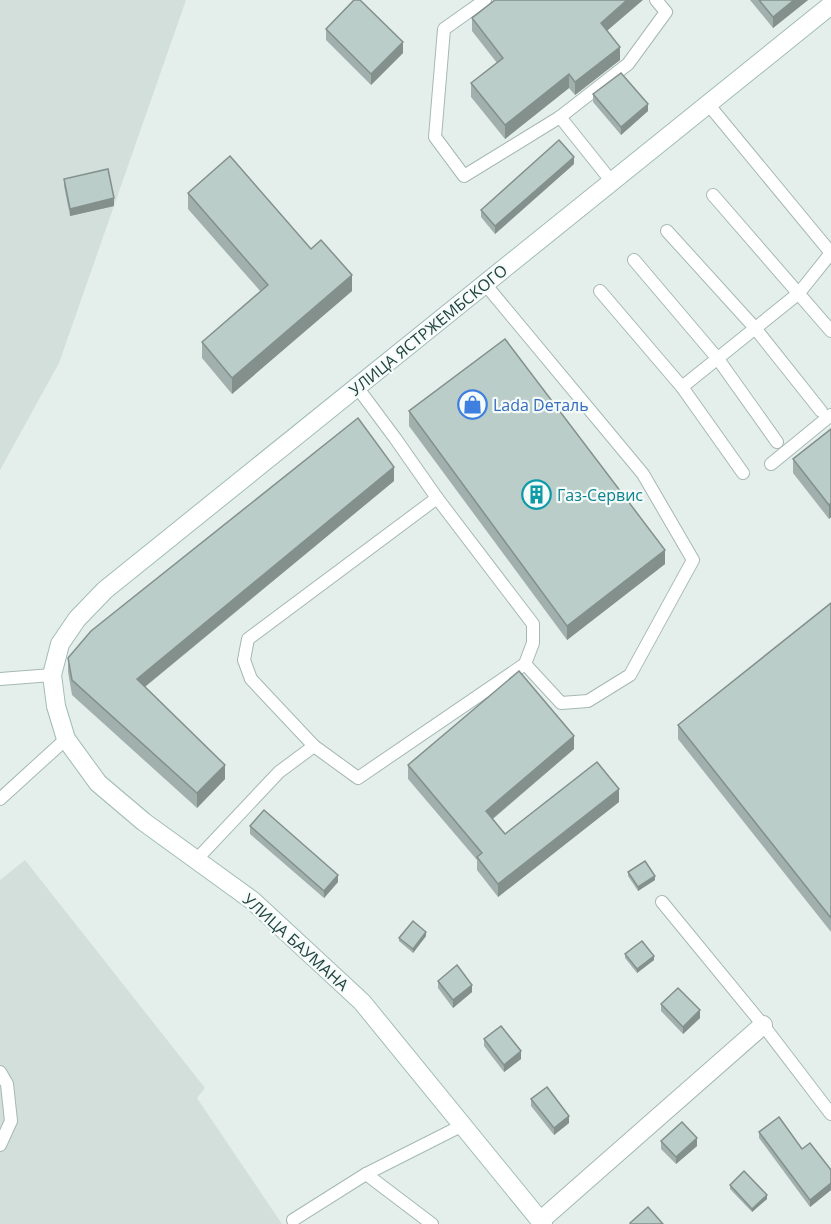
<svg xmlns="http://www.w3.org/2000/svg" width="831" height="1224" viewBox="0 0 831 1224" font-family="'Open Sans',sans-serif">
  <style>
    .built { fill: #d2dfdb }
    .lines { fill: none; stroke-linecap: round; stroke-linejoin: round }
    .service-casing { stroke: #a5b8b5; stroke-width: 14 }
    .minor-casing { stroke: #a5b8b5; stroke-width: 20 }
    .secondary-casing { stroke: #a1bcb7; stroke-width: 20 }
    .service { stroke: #fff; stroke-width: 12 }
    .minor { stroke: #fff; stroke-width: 18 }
    .secondary { stroke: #fff; stroke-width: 18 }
    .wall { fill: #a1b0ac }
    .shaded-wall { fill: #83908c }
    .building { fill: #bbcdc8; stroke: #83908c; stroke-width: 1.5 }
    .labels { text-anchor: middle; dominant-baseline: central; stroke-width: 4.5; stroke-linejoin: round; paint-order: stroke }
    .street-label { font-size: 16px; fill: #20433f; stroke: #f5fbf9 }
    .shop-label { font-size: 16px; fill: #366cbe; stroke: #f5fbf9; text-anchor: start }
    .culture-label { font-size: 16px; fill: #0d838f; stroke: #f5fbf9; text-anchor: start }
  </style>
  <rect width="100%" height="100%" fill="#e4efec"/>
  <g class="built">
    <path d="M0,0H186L59,363L0,470Z"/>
    <path d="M25,860L205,1088L197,1098L282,1224H0V880Z"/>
  </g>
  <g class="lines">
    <defs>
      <g id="service">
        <path d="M485,0L444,29L435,137L464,176L560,117L628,64L666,12L656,0"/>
        <path d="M708,104L831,253"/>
        <path d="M560,117L612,182"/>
        <path d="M713,195L831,331"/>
        <path d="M667,231L755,328L821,411"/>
        <path d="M634,260L718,359L777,442"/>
        <path d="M485,284L643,474L693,560L630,675L588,701L561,703L525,664"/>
        <path d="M600,291L682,387L743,473"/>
        <path d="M682,387L799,293L831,253"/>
        <path d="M771,464L831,415"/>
        <path d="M0,679L52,675"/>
        <path d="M314,746L251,679L244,660L248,639L437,498"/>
        <path d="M0,799L66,739"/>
        <path d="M196,860L279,772L314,746L358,778L525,664L533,643V624L437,498L395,438L357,387"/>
        <path d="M662,902L763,1025L831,1114"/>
        <path d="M0,1072L7,1084L11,1121L0,1145"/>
        <path d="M366,1174L463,1125"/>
        <path d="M293,1220L366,1174L432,1224"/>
      </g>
      <path id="minor" d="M540,1221L763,1025"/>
      <path id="secondary" d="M543,1224L362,1002L253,901L144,822L98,783L66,739L56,706L52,675L60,644L77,619L105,590L831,5"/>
    </defs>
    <use href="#service" class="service-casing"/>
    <use href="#minor" class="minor-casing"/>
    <use href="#secondary" class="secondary-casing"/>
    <use href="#service" class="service"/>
    <use href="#minor" class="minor"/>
    <use href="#secondary" class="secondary"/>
  </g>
  <g class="wall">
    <path d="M750,0H808L773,28Z"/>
    <path d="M472,18L607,31L620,60L575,95L569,88L505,139L471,97V83L497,63L472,31Z"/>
    <path d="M326,29L403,53L371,85L326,40Z"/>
    <path d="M593,94L648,111L621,135L593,102Z"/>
    <path d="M574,164L495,234L481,217V210Z"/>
    <path d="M64,179L114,206L70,216L64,186Z"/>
    <path d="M188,193L311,249L352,291L232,394L202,358V342L261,292L188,209Z"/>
    <path d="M409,411L665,564L567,640L409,426Z"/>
    <path d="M831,429V517L829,519L793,473V459Z"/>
    <path d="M394,481L145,687L225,779L197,808L72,695L68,672V658Z"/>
    <path d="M831,603V932L678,739V725Z"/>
    <path d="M574,749L493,819L505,834L619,802L498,897L477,870V860L408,779V765Z"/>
    <path d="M250,826L338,882L324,898L250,834Z"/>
    <path d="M628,872L655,880L638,891L628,876Z"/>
    <path d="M426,936L413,953L399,941V938Z"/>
    <path d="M625,954L654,960L637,973L625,958Z"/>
    <path d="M438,981L472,992L453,1008L438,988Z"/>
    <path d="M661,1004L700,1018L683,1034L661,1011Z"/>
    <path d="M484,1039L521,1059L504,1072L484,1046Z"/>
    <path d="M531,1099L569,1123L554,1135L531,1106Z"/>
    <path d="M759,1132L802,1149L831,1170V1190L810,1207L759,1138Z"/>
    <path d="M661,1141L697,1146L676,1164L661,1149Z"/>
    <path d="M730,1185L767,1199L752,1212L730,1189Z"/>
  </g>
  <g class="shaded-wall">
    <path d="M627,0H643L601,36V23Z"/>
    <path d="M794,0H808L773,28V17Z"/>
    <path d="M403,42V53L371,85V74Z"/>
    <path d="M620,47V60L575,95V82Z"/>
    <path d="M569,74V88L505,139V125Z"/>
    <path d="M648,104V111L621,135V127Z"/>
    <path d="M574,157V164L495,234V226Z"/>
    <path d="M114,198V206L70,216V209Z"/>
    <path d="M352,275V291L232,394V378Z"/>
    <path d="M394,467V481L137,693V679Z"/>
    <path d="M831,503V517L829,519V505Z"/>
    <path d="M665,550V564L567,640V626Z"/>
    <path d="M574,736V749L486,824V811Z"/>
    <path d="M225,765V779L197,808V793Z"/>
    <path d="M619,789V802L498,897V884Z"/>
    <path d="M338,875V882L324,898V891Z"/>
    <path d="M655,876V880L638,891V887Z"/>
    <path d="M426,932V936L413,953V949Z"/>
    <path d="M654,956V960L637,973V969Z"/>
    <path d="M472,985V992L453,1008V1000Z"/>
    <path d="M700,1010V1018L683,1034V1027Z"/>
    <path d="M521,1051V1059L504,1072V1065Z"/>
    <path d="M569,1116V1123L554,1135V1128Z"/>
    <path d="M697,1138V1146L676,1164V1157Z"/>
    <path d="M831,1183V1190L810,1207V1200Z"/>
    <path d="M767,1195V1199L752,1212V1209Z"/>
  </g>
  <g class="building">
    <path d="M354,0H360L403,42L371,74L326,29Z"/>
    <path d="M495,0H627L601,23L620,47L575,82L569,74L505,125L471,83L503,58L472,18Z"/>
    <path d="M759,0H794L773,17Z"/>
    <path d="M621,73L648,104L621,127L593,94Z"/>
    <path d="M559,140L574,157L495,226L481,210Z"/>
    <path d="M230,156L311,249L321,240L352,275L232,378L202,342L268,285L188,193Z"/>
    <path d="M108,169L114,198L70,209L64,179Z"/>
    <path d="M505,339L665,550L567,626L409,411Z"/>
    <path d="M358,418L394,467L137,679L225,765L197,793L72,680L68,658L91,631Z"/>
    <path d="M831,429V503L829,505L793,459Z"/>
    <path d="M831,603V918L678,725Z"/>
    <path d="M519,671L574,736L486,811L505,834L597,762L619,789L498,884L477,857L482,853L408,765Z"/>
    <path d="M264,810L338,875L324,891L250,826Z"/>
    <path d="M645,861L655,876L638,887L628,872Z"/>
    <path d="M413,921L426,932L413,949L399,938Z"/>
    <path d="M642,941L654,956L637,969L625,954Z"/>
    <path d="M457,965L472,985L453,1000L438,981Z"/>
    <path d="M678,988L700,1010L683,1027L661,1004Z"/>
    <path d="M501,1026L521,1051L504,1065L484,1039Z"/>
    <path d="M547,1087L569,1116L554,1128L531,1099Z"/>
    <path d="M779,1117L802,1149L810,1143L831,1170V1183L810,1200L759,1132Z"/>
    <path d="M682,1122L697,1138L676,1157L661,1141Z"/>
    <path d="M744,1171L767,1195L752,1209L730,1185Z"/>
    <path d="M648,1207L663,1224H631L630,1223Z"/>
  </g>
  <defs>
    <symbol id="shop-ring" viewBox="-11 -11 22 22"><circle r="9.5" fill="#f5fbf9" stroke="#3f7fe0" stroke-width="1.5"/><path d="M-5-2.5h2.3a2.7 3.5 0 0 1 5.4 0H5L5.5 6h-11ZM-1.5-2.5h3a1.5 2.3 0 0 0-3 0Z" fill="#3f7fe0"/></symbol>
    <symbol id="building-ring" viewBox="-11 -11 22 22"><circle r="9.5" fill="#f5fbf9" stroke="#0f9aa8" stroke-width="1.5"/><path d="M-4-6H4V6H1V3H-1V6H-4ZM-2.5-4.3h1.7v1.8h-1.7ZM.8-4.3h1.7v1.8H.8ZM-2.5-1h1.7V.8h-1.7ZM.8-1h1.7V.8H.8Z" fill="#0f9aa8"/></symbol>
  </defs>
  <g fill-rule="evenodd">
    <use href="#shop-ring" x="456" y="388" width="33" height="33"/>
    <use href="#building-ring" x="520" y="478" width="33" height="33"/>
  </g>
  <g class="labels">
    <g class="street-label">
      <text transform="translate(428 330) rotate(-39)">УЛИЦА ЯСТРЖЕМБСКОГО</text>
      <text transform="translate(296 942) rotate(42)">УЛИЦА БАУМАНА</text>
    </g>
    <g class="shop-label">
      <text x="493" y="405">Lada Dеталь</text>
    </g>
    <g class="culture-label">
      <text x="557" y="495">Газ-Сервис</text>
    </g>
  </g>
</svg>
